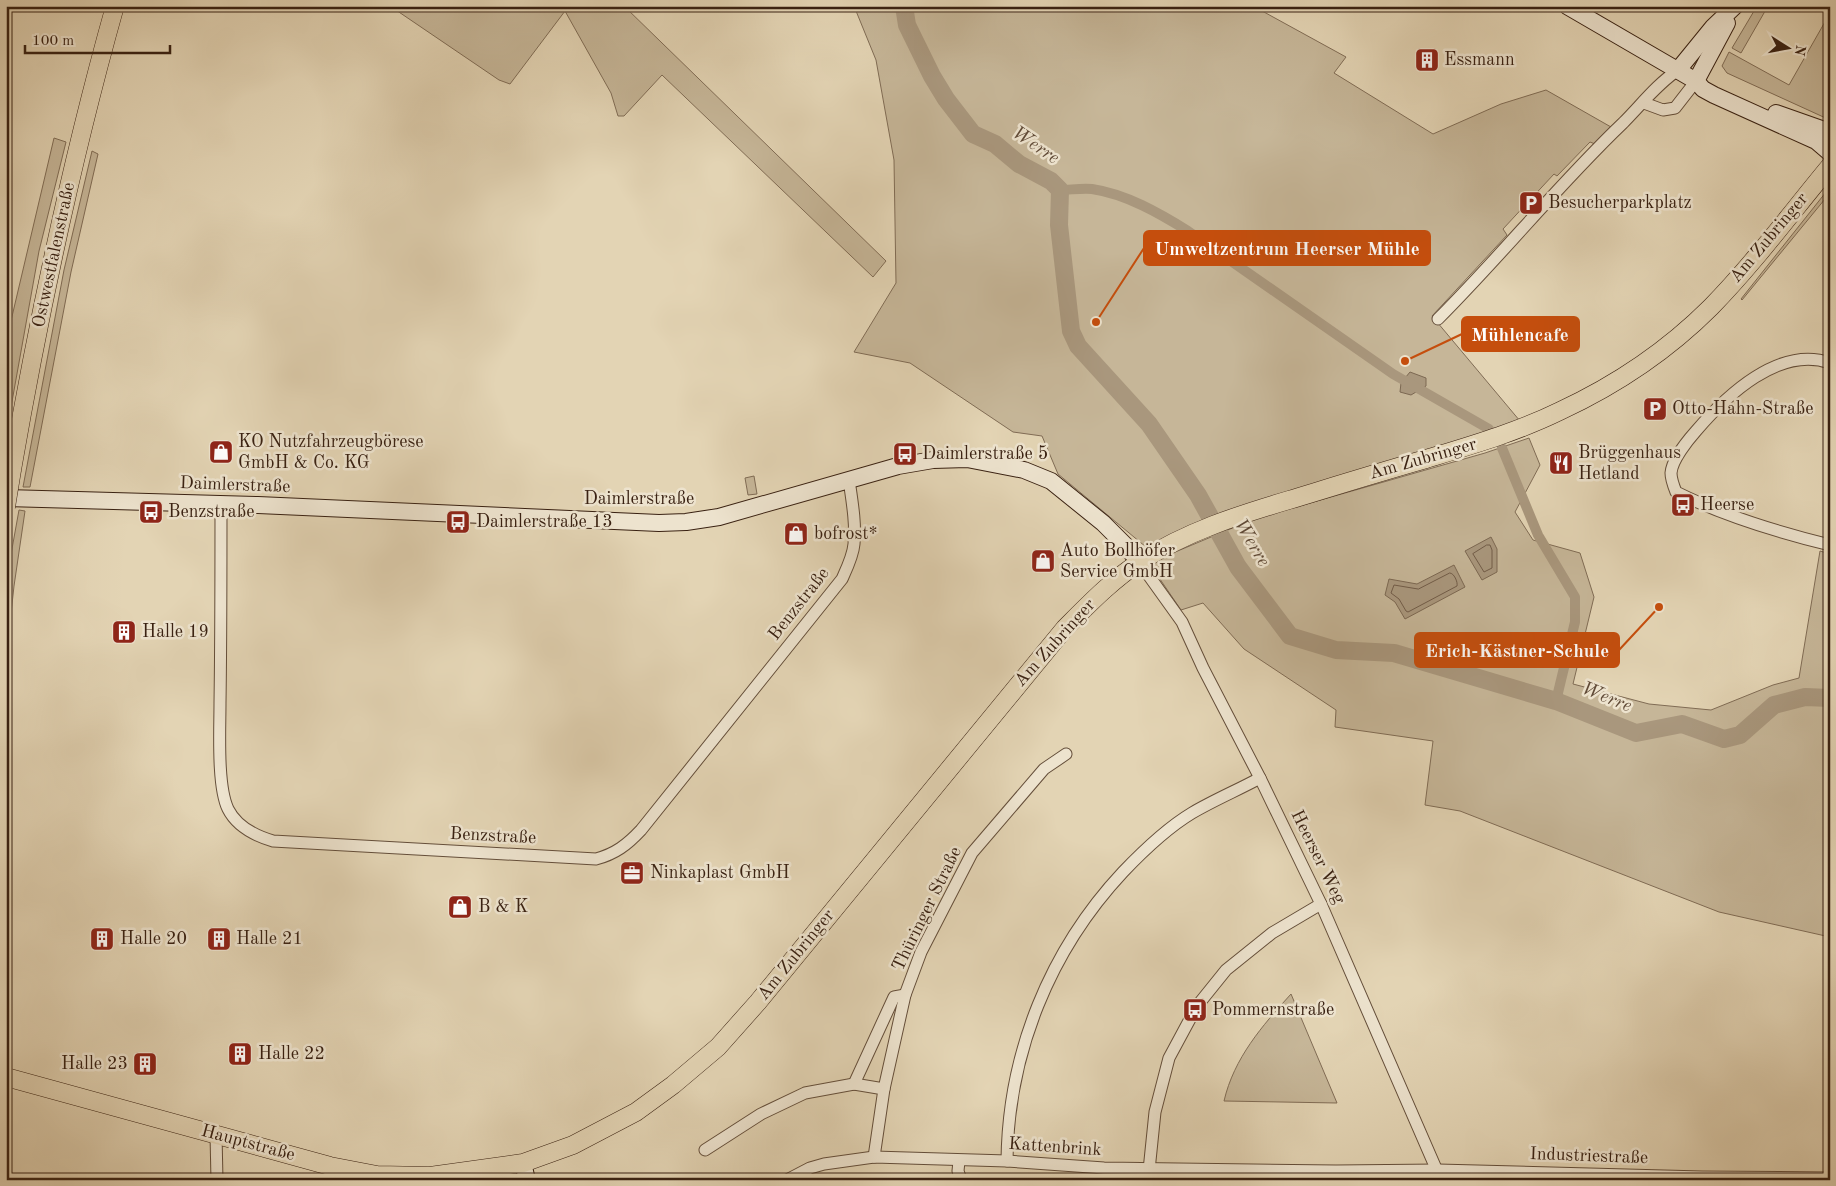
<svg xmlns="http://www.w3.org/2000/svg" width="1836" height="1186" viewBox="0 0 1836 1186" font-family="'Old Standard TT',serif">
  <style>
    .green { fill: #c6b698; stroke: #806c55 }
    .water { fill: #a9977d; stroke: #7c6852 }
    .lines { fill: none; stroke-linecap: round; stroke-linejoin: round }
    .shore { stroke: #715c48; stroke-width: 1 }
    .canal { stroke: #a9977d; stroke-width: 10 }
    .river { stroke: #a9977d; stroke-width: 18 }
    .street-casing { stroke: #644e3a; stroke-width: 13 }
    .secondary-casing { stroke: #392112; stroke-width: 18 }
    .primary-casing { stroke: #392112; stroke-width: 19 }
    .street { stroke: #ede3ce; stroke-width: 11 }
    .secondary { stroke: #ede3ce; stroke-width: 16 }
    .primary { stroke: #e3d4b4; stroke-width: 18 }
    .primary-bridge-casing { stroke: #392112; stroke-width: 19; stroke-linecap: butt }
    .primary-bridge { stroke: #e3d4b4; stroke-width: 18 }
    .labels { text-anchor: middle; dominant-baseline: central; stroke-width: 5; stroke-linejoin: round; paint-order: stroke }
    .poi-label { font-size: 18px; fill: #392112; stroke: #ede3ce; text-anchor: start }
    .street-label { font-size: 18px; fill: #392112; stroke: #ede3ce }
    .water-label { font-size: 19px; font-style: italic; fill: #604a37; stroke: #ede3ce }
    .leader { fill: none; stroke: #c54e0d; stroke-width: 2 }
    .callout-dot { fill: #c54e0d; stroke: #ede3ce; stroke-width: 2 }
    .callout { fill: #c54e0d; stroke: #c54e0d; stroke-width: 2 }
    .callout-label { font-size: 19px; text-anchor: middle; font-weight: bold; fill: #fff }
  </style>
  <rect width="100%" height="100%" fill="#e3d4b4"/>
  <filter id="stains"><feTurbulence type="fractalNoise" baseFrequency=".004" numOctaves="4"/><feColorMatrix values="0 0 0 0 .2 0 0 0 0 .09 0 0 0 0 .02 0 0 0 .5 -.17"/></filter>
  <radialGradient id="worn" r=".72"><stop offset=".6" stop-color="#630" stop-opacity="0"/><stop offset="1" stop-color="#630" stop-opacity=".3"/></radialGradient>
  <g class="green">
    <path d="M390,6H624L886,261L873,277L662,75L624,116H618L611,93L565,11L510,84L499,80Z"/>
    <path d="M854,6H1253L1346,57L1334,73L1433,134L1501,104L1546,90L1611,127L1595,144L1590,142L1557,176L1554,174L1503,229L1507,235L1432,316L1520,421L1146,547L1058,474L1042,436L1013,432L910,363L854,352L896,283L894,160L876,60Z"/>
    <path d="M1757,6H1768L1741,53L1732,48Z"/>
    <path d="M1830,13V120L1727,73L1722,66L1729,52L1789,85Z"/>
    <path d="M54,138L66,142L39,251L6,435V342Z"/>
    <path d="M92,151L98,154L71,272L30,487H23L64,270Z"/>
    <path d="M1830,187V198L1825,199L1742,300L1741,299Z"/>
    <path d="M1529,438L1540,465L1515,512L1533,540L1580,553L1594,597L1573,684L1649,704L1711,710L1773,685L1799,678L1820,551L1830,554V937L1719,912L1460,811L1425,805L1433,741L1335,727L1336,710L1244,649L1203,603L1181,610L1149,563L1254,519L1485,453Z"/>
    <path d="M754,476L757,494L748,495L745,478Z"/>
    <path d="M19,510L25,511L14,586L6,659V582Z"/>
    <path d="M1291,994L1337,1103L1224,1101C1234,1058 1262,1026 1291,994Z"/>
  </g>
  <g class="water">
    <path d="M1392,370L1405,378L1410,372L1426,378V386L1411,395L1400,392L1401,383L1388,375Z"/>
    <path d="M1491,537L1497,549V572L1482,580L1465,551Z"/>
    <path d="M1454,565L1465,587L1405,619L1395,602L1385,595L1389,579L1417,584Z"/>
  </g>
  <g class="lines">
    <g class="shore">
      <path d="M1487,545H1490L1492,550V568L1484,572L1473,554Z"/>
      <path d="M1450,573C1454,573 1458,582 1457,586L1408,612L1406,611L1399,599L1391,593L1394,585L1418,589Z"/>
    </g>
    <g class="canal">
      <path d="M1060,190C1070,190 1081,188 1092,189C1126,194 1159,213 1188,231L1393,374L1489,429"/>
      <path d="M1502,448L1538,535L1575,597V622L1556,701"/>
    </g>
    <path class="river" d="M904,6L907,25L932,76L946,99L973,134L995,144L1019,164L1051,181L1060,190L1059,225L1071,331L1078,346L1149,424L1198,495L1238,567L1290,636L1336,650L1394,653L1556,701L1636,733L1682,724L1724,739L1740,735L1774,705L1805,697L1830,698"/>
    <defs>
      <g id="street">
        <path d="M1644,103L1663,110L1675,108L1696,81"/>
        <path d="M1438,319C1502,255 1558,185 1623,123C1641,105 1657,84 1678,70"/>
        <path d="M1830,363C1779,345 1726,396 1696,431C1688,440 1672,460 1671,473C1671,479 1674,487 1676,492C1724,516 1777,532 1830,545"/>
        <path d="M221,504C221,570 221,637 220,703C220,730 217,786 228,809C237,827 256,836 273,841L596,859C615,854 627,845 641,830L842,579C847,568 853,556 854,544C856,523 852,501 849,480"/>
        <path d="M1139,562L1182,622L1203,668L1260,778L1321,904L1441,1180"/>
        <path d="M884,1089L854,1084L894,997L905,995"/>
        <path d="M216,1135L217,1180"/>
        <path d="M705,1150L761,1114L805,1093L854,1084"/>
        <path d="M874,1157L884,1089L905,995L921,952L972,853L1044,769L1066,754"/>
        <path d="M959,1161L958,1171L961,1180"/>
        <path d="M1007,1161C1008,1053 1050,950 1123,872C1144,850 1167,828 1192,813C1214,800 1238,790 1260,778"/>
        <path d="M787,1180L810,1168L824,1164L874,1157L1007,1161L1104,1168L1336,1171L1438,1170L1702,1177L1830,1178"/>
        <path d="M1148,1180L1155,1112L1169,1058L1197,1006L1226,970L1272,933L1321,904"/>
      </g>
      <g id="secondary">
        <path d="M1567,6L1696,81L1703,89L1714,95L1816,141L1830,153"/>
        <path d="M1678,70L1713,27L1735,6"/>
        <path d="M1696,81L1727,23"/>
        <path d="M1776,113L1830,132"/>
        <path d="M6,498L258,505L659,523L686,522L719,517L898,466L933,460L967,459L1024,470L1051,481L1103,523L1125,545L1139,562"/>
        <path d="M523,1163L527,1180"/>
      </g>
      <g id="primary">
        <path d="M12,470C39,314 72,159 115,6"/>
        <path d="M6,1077L330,1166L377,1175L430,1176L523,1163L573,1145L636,1112L673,1085L718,1047L758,1002L1065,628C1089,604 1112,580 1141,561C1186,532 1238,515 1289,500C1335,486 1380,472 1426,459C1472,445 1517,432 1560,411C1616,385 1668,350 1711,307C1754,263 1791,213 1830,166"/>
      </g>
    </defs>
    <use href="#street" class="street-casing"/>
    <use href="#secondary" class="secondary-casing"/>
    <use href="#primary" class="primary-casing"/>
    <use href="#street" class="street"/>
    <use href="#secondary" class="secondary"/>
    <use href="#primary" class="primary"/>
    <defs>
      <path id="primary-bridge" d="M6,507L12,470"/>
    </defs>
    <use href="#primary-bridge" class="primary-bridge-casing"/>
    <use href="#primary-bridge" class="primary-bridge"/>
  </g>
  <defs>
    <symbol id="building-square" viewBox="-11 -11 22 22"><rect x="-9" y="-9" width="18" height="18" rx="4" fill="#8f2418" stroke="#ede3ce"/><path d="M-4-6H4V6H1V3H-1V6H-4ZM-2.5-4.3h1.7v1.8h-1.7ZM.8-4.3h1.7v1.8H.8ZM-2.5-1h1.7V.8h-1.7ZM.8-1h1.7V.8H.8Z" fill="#fff"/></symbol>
    <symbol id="parking-square" viewBox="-11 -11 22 22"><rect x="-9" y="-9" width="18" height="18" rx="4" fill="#8f2418" stroke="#ede3ce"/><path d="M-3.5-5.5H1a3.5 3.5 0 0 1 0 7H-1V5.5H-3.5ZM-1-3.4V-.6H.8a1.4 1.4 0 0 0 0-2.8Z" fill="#fff"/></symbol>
    <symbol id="shop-square" viewBox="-11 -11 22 22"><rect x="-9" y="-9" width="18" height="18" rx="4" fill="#8f2418" stroke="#ede3ce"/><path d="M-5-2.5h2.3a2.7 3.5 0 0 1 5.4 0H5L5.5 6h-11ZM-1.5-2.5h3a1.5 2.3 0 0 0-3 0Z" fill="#fff"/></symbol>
    <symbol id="bus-square" viewBox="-11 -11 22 22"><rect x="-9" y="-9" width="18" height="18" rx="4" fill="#8f2418" stroke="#ede3ce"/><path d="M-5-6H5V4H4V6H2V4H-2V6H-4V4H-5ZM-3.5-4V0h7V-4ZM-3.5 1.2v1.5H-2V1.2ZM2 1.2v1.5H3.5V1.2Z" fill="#fff"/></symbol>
    <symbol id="restaurant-square" viewBox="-11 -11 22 22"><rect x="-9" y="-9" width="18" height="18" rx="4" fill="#8f2418" stroke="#ede3ce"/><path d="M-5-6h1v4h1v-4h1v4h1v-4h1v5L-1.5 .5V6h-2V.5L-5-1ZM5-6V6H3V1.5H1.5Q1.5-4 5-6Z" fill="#fff"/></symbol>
    <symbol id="office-square" viewBox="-11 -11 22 22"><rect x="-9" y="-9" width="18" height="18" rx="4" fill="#8f2418" stroke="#ede3ce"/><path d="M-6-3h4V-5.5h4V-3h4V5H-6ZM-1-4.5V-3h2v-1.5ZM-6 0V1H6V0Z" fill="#fff"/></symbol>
  </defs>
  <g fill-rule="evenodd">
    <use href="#building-square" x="1413" y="46" width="28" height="28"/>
    <use href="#parking-square" x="1517" y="189" width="28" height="28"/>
    <use href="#parking-square" x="1641" y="395" width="28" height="28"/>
    <use href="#shop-square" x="207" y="438" width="28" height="28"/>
    <use href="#bus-square" x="891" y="440" width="28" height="28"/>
    <use href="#restaurant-square" x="1547" y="449" width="28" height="28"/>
    <use href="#bus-square" x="1669" y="491" width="28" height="28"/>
    <use href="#bus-square" x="137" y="498" width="28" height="28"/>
    <use href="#bus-square" x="444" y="508" width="28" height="28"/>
    <use href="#shop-square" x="782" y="520" width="28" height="28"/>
    <use href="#shop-square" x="1029" y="547" width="28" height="28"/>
    <use href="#building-square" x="110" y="618" width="28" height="28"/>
    <use href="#office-square" x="618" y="859" width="28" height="28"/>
    <use href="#shop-square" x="446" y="893" width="28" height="28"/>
    <use href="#building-square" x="88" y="925" width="28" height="28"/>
    <use href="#building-square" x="205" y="925" width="28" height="28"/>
    <use href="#bus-square" x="1181" y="996" width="28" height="28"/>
    <use href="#building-square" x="226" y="1040" width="28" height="28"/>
    <use href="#building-square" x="131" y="1050" width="28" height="28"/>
  </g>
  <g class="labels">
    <g class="poi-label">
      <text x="1444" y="60">Essmann</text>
      <text x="1548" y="203">Besucherparkplatz</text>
      <text x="1672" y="409">Otto-Hahn-Straße</text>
      <text x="238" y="442">KO Nutzfahrzeugbörese<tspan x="238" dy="21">GmbH &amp; Co. KG</tspan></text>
      <text x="1578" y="453">Brüggenhaus<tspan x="1578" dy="21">Hetland</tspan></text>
      <text x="922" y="454">Daimlerstraße 5</text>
      <text x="1700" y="505">Heerse</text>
      <text x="168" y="512">Benzstraße</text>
      <text x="476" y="522">Daimlerstraße 13</text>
      <text x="814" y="534">bofrost*</text>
      <text x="1060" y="551">Auto Bollhöfer<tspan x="1060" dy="21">Service GmbH</tspan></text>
      <text x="142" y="632">Halle 19</text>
      <text x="650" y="873">Ninkaplast GmbH</text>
      <text x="478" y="907">B &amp; K</text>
      <text x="120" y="939">Halle 20</text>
      <text x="236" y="939">Halle 21</text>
      <text x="1212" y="1010">Pommernstraße</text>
      <text x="258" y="1054">Halle 22</text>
      <text x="128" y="1064" text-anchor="end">Halle 23</text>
    </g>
    <g class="street-label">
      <text transform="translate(1769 238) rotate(-50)">Am Zubringer</text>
      <text transform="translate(54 255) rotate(-78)">Ostwestfalenstraße</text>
      <text transform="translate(1423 459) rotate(-16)">Am Zubringer</text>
      <text transform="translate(235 485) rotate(2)">Daimlerstraße</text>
      <text x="639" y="499">Daimlerstraße</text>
      <text transform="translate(799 604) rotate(-52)">Benzstraße</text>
      <text transform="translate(1055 643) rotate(-48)">Am Zubringer</text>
      <text transform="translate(493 836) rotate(3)">Benzstraße</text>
      <text transform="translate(1318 857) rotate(64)">Heerser Weg</text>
      <text transform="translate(927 909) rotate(-64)">Thüringer Straße</text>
      <text transform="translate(796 955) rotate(-51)">Am Zubringer</text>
      <text transform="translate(248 1143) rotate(15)">Hauptstraße</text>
      <text transform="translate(1055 1147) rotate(4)">Kattenbrink</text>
      <text transform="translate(1589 1156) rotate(2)">Industriestraße</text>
    </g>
    <g class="water-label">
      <text transform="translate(1035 146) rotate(34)">Werre</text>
      <text transform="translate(1251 543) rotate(59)">Werre</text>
      <text transform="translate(1606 698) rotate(22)">Werre</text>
    </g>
  </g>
  <path class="leader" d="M1096 322L1144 248M1405 361L1462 334M1659 607L1619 650"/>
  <g class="callout-dot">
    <circle cx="1096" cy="322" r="5"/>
    <circle cx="1405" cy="361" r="5"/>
    <circle cx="1659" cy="607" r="5"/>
  </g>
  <g class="callout">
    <rect x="1144" y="231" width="286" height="34" rx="5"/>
    <rect x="1462" y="317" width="117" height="34" rx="5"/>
    <rect x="1415" y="633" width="204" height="34" rx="5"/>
  </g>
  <g class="callout-label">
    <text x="1287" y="255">Umweltzentrum Heerser Mühle</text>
    <text x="1520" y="341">Mühlencafe</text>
    <text x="1517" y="657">Erich-Kästner-Schule</text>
  </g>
  <rect width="1836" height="1186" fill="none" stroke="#e3d4b4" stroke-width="25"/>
  <rect x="8" y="8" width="1821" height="1171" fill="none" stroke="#392112" stroke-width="2.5"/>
  <rect x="12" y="12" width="1811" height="1161" fill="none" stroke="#392112"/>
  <g transform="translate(1788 48) rotate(101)" stroke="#ede3ce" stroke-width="4" paint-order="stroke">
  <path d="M0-4L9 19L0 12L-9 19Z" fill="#392112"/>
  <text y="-8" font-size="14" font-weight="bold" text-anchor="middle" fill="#392112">N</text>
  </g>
  <path d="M25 45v8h145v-8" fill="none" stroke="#392112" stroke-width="2.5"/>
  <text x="32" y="45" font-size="15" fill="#392112" stroke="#ede3ce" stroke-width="4" paint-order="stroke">100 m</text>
  <rect width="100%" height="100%" filter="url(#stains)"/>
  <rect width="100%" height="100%" fill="url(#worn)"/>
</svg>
